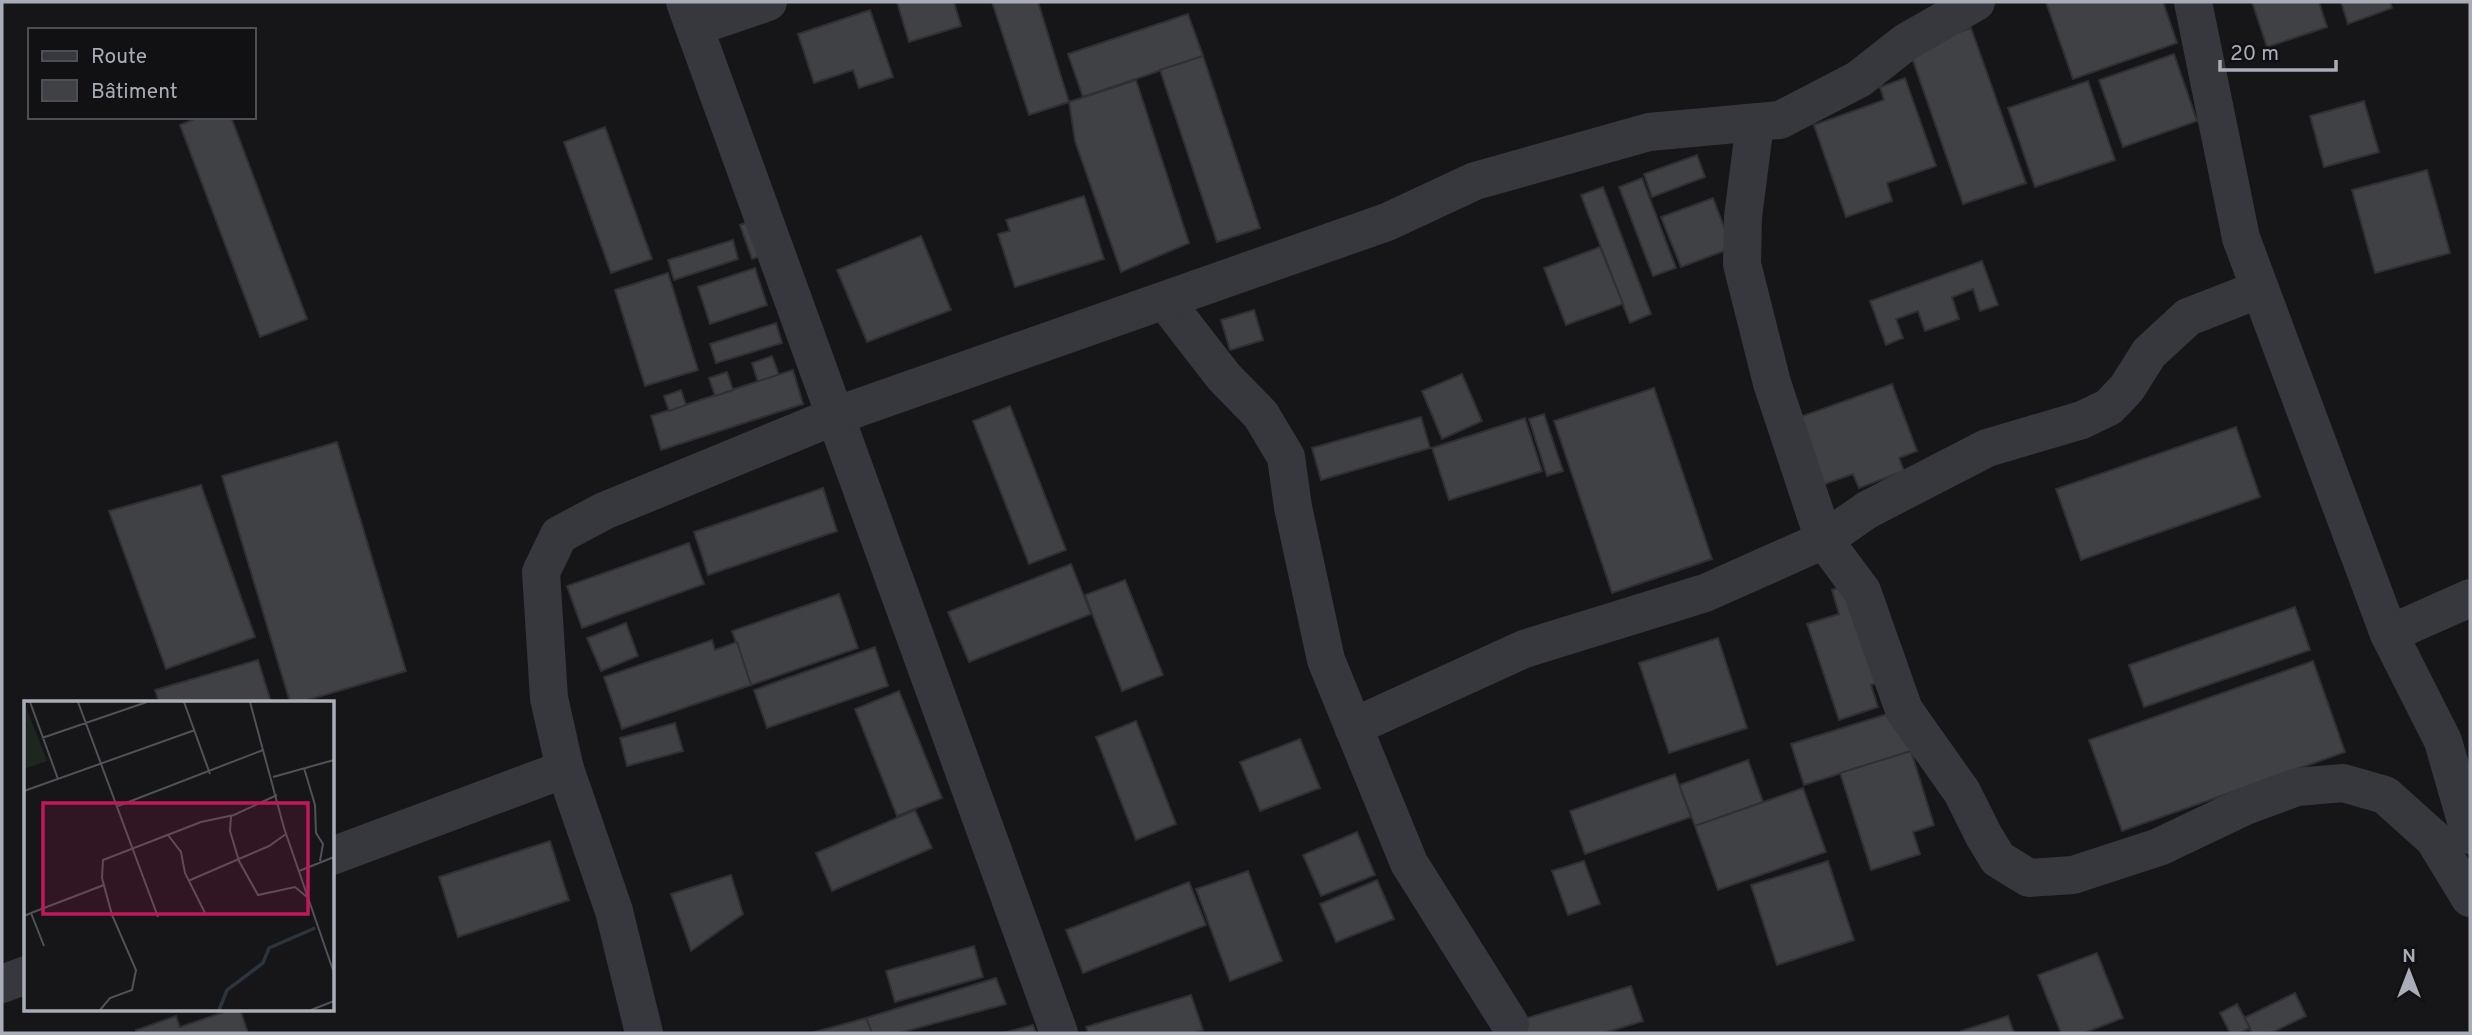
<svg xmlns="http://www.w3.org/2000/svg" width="2472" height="1035" viewBox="0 0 2472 1035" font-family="Overpass,sans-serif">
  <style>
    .building { fill: #404145; stroke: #303034; stroke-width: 2 }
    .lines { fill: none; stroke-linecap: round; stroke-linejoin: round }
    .minor { stroke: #37383d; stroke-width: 38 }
    .inset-river { fill: none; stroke: #2c353c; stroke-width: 3.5 }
    .inset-road { fill: none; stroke: #505258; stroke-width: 2 }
    .view { fill: #c2185b; fill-opacity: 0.15; stroke: #c2185b; stroke-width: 3.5 }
    .inset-edge { fill: none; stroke: #a8adb8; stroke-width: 3.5 }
  </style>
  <rect width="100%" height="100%" fill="#161618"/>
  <g class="building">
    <path d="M897,2H954L961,26L909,42Z"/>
    <path d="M992,2H1038L1069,102L1029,115Z"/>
    <path d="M2046,2H2163L2177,43L2073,79Z"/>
    <path d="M2252,2H2319L2327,27L2267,47Z"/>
    <path d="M2341,2H2390L2392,8L2348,24Z"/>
    <path d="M870,10L893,77L859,88L853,70L814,83L798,34Z"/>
    <path d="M1188,14L1203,56L1083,97L1068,54Z"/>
    <path d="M1971,28L2026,183L1963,204L1909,49Z"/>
    <path d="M2174,54L2197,121L2123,147L2099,80Z"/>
    <path d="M1203,56L1260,228L1217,242L1160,70Z"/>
    <path d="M1905,78L1936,166L1887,183L1892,201L1846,217L1814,125L1884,100L1880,87Z"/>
    <path d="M1136,80L1189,243L1121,272L1075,141L1069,102Z"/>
    <path d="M2088,81L2115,160L2035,187L2008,108Z"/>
    <path d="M2364,101L2379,152L2324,167L2310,116Z"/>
    <path d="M199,117H231L307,319L260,337L180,125Z"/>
    <path d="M605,127L652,259L611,273L564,142Z"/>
    <path d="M1697,155L1705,177L1652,197L1644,174Z"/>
    <path d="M2427,170L2450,253L2375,273L2352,190Z"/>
    <path d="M1642,178L1676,268L1653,276L1619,187Z"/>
    <path d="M1603,187L1651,314L1630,323L1581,195Z"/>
    <path d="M1084,196L1104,259L1015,287L998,234L1010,231L1006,220Z"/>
    <path d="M1713,198L1732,248L1681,267L1661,217Z"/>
    <path d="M752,221L764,255L752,259L740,225Z"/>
    <path d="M921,236L951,310L867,342L837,270Z"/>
    <path d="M733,240L738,259L674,280L668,260Z"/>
    <path d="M1600,247L1623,304L1566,325L1544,268Z"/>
    <path d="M1982,261L1998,305L1980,311L1973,289L1952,297L1959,319L1925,331L1918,311L1896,319L1903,338L1886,345L1870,301Z"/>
    <path d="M755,268L767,305L710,324L698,287Z"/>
    <path d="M668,273L698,370L645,386L615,290Z"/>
    <path d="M1254,310L1263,340L1230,350L1221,320Z"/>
    <path d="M776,323L782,343L716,363L710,344Z"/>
    <path d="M772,356L779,375L758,382L752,363Z"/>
    <path d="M793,370L803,404L661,450L651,416Z"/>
    <path d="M727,372L733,390L715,396L709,378Z"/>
    <path d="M1462,374L1482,421L1442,439L1422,391Z"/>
    <path d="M1892,384L1917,451L1899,458L1904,471L1859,488L1853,474L1822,485L1797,418Z"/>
    <path d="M1654,388L1712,559L1612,593L1554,421Z"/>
    <path d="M681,390L686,405L669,411L664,396Z"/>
    <path d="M1010,406L1066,550L1029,564L973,421Z"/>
    <path d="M1544,414L1563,471L1547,476L1529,419Z"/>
    <path d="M1421,417L1430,448L1321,480L1312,448Z"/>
    <path d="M1525,418L1542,471L1449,500L1432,448Z"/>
    <path d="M2236,427L2260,497L2081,560L2056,489Z"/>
    <path d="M337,442L406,671L301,702H290L222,476Z"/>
    <path d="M201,485L255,637L166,669L109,511Z"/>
    <path d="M823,488L837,531L708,575L694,532Z"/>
    <path d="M689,543L704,584L582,628L567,586Z"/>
    <path d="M1071,564L1091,614L969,662L948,612Z"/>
    <path d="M1125,580L1163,675L1122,691L1085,595Z"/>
    <path d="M1853,583L1886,680L1871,685L1878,707L1839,720L1807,624L1839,614L1832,590Z"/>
    <path d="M839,594L858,648L751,685L732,631Z"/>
    <path d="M2295,607L2310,650L2144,707L2129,665Z"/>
    <path d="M626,623L638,656L601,671L587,638Z"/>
    <path d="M1718,638L1747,728L1669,753L1639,663Z"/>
    <path d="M712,640L715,650L737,642L751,685L622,729L604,677Z"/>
    <path d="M875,647L888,686L767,728L754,690Z"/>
    <path d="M258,660L271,702H159L155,690Z"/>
    <path d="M2313,661L2345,752L2122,831L2089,740Z"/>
    <path d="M899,691L942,798L897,816L855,709Z"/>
    <path d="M1897,711L1911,751L1804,785L1791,744Z"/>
    <path d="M1136,721L1176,824L1136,840L1096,737Z"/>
    <path d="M675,723L683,751L627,766L620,738Z"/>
    <path d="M1300,739L1320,788L1260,811L1240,762Z"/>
    <path d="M1911,751L1934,825L1913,832L1920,854L1871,870L1840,773Z"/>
    <path d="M1748,760L1763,802L1695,826L1679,785Z"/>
    <path d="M1675,774L1691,817L1585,854L1570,811Z"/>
    <path d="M1803,788L1826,852L1718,890L1695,826Z"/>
    <path d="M915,810L932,848L832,891L816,853Z"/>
    <path d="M1357,832L1375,875L1321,896L1303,855Z"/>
    <path d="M550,841L569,900L458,937L439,877Z"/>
    <path d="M1584,861L1600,904L1568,915L1552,871Z"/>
    <path d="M1828,861L1854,940L1777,965L1751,885Z"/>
    <path d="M1248,871L1282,961L1230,981L1196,889Z"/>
    <path d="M731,875L743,914L691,951L671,894Z"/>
    <path d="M1377,880L1394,919L1336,942L1320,904Z"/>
    <path d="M1189,882L1206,925L1083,973L1066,930Z"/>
    <path d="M974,946L983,977L895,1002L886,971Z"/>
    <path d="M2097,953L2123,1018L2084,1033H2061L2038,975Z"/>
    <path d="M996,978L1006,1004L899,1033H872L866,1018Z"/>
    <path d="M1631,986L1643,1021L1604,1033H1525L1521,1020Z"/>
    <path d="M2295,993L2306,1016L2271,1033H2252L2244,1018Z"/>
    <path d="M1191,995L1203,1030L1193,1033H1088L1086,1027Z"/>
    <path d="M2237,1004L2250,1028L2239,1033H2230L2220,1013Z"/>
    <path d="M233,1009H240L248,1033H137L136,1030L176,1016L180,1027Z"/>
    <path d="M2008,1016L2014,1033H1962L1961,1031Z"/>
    <path d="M866,1018L872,1033H811Z"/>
    <path d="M1033,1025L1036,1033H1003Z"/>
  </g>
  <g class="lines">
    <g class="minor">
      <path d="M685,2L1059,1033"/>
      <path d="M2193,2L2241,238L2389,634L2443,741L2470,835"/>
      <path d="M695,27L768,2"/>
      <path d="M1755,123L1743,217L1742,264L1772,383L1824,540L1862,591L1904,710L1962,792L1984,836L1998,859L2029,878L2073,875L2159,847L2243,807L2297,787L2343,783L2385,795L2434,839L2470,898"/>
      <path d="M1165,301L1224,377L1261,415L1286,457L1293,507L1326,660L1409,863L1510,1024"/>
      <path d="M2389,634L2470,598"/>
      <path d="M1353,727L1524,649L1705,593L1824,540L1867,510L1987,448L2082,420L2109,407L2127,388L2149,353L2188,317L2260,289"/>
      <path d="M332,856L565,769"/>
      <path d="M2,984L26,975"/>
      <path d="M644,1033L614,911L565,769L549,698L541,572L559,535L604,511L835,416L1387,222L1475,181L1649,132L1780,120L1859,79L1906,42L1976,2"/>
    </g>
  </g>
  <g transform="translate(24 701)">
    <rect width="310" height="310" fill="#161618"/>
    <path d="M0,1L23,60L0,68Z" fill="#1e261f"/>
    <path class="inset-river" d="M195,309L203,289L239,262L245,247L291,227"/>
    <path class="inset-road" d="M6,1L34,78M54,1L134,216M160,1L186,73M226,1L260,127L310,272M18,37L123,1M280,67L291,104L292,132L299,143L296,160M249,76L310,59M0,90L171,29M94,105L239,49M207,115L206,130L215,160L234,194L271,186L283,196M144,134L157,151L161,172L181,212M275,170L310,156M164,180L245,145L262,133M7,212L80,184M0,215L7,212L20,245M76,309L86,297L108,289L112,269L88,214L78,177L79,159L177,121L210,114L253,94M287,309L310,300"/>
    <path class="view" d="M19,102H284V213H19Z"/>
    <rect width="310" height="310" class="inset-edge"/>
  </g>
  <rect width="2472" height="1035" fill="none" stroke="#a8adb8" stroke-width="7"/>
  <rect x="28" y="28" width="228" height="91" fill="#111113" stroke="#4d4f55" stroke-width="2"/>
  <rect x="42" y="51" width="35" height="10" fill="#37383d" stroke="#4d4f55" stroke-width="2"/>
  <text x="91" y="63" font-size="21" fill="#a8adb8">Route</text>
  <rect x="42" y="80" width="35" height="21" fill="#404145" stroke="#4d4f55" stroke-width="2"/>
  <text x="91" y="98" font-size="21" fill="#a8adb8">Bâtiment</text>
  <g transform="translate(2409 972)" stroke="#111113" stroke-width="5" paint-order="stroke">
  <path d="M0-5L12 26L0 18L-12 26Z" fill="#a8adb8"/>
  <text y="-10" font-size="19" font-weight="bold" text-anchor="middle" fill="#a8adb8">N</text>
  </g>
  <path d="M2220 60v10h116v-10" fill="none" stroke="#a8adb8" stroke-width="3.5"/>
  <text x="2230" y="60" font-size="21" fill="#a8adb8" stroke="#111113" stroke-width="5" paint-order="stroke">20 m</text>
</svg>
